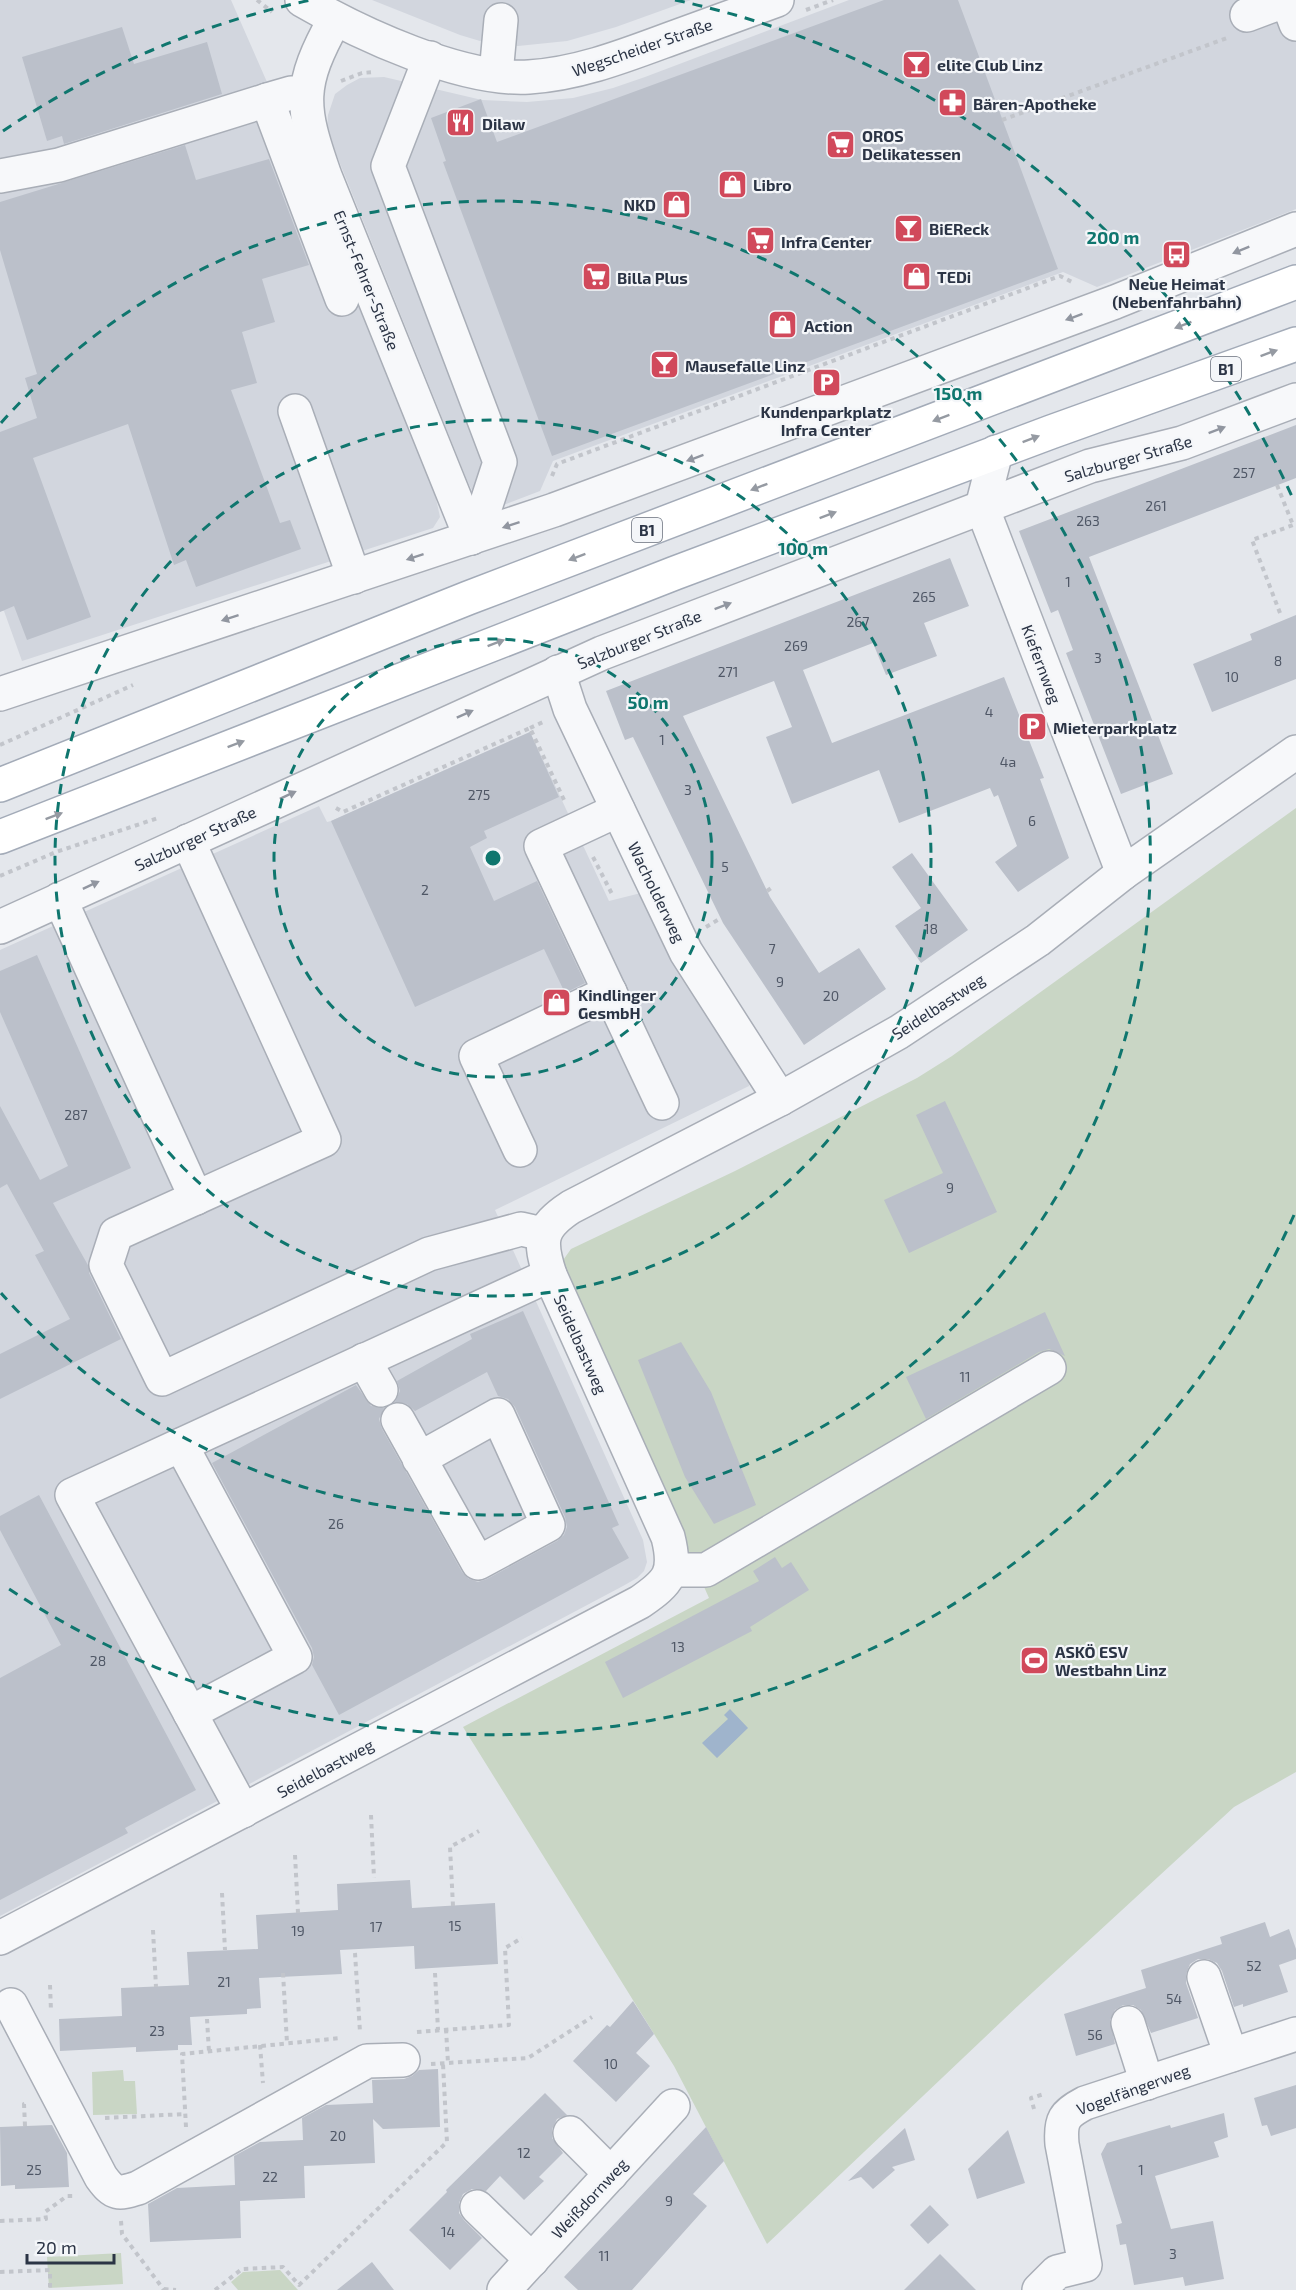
<svg xmlns="http://www.w3.org/2000/svg" width="1296" height="2290" viewBox="0 0 1296 2290" font-family="'Exo 2',sans-serif">
  <style>
    .built { fill: #d2d6de }
    .green { fill: #c9d6c5 }
    .water { fill: #9fb4cc }
    .building { fill: #bbc0ca }
    .lines { fill: none; stroke-linecap: round; stroke-linejoin: round }
    .minor-casing { stroke: #a9aeb7; stroke-width: 36 }
    .major-casing { stroke: #a3abb8; stroke-width: 36 }
    .path { stroke: #c2c5cb; stroke-width: 4; stroke-dasharray: 4.5 4.5; stroke-linecap: butt }
    .minor { stroke: #f7f8fa; stroke-width: 33 }
    .major { stroke: #fff; stroke-width: 33 }
    .oneway { fill: #9196a0 }
    .oneway2 { fill: #959aa2 }
    .ring { fill: none; stroke: #0f766e; stroke-width: 3; stroke-dasharray: 10 8 }
    .labels { text-anchor: middle; dominant-baseline: central; stroke-width: 4.5; stroke-linejoin: round; paint-order: stroke }
    .number-label { font-size: 14px; fill: #4f5766 }
    .shield { fill: #f4f6f9; stroke: #676e7b; stroke-width: 1.5 }
    .shield-label { font-size: 15px; font-weight: bold; fill: #2b3445 }
    .street-label { font-size: 16px; fill: #2b3445; stroke: #f4f6f9 }
    .poi-label { font-size: 16px; font-weight: bold; fill: #2b3445; stroke: #f4f6f9; text-anchor: start }
    .centre { fill: #0f766e; stroke: #f4f6f9; stroke-width: 3 }
    .ring-label { font-size: 18px; text-anchor: middle; font-weight: bold; fill: #0f766e; stroke: #f4f6f9; stroke-width: 4.5; stroke-linejoin: round; paint-order: stroke }
  </style>
  <rect width="100%" height="100%" fill="#e4e7ec"/>
  <g class="built">
    <path d="M0,0H231L274,98L435,494L440,517L433,528L22,661L4,611H0Z"/>
    <path d="M372,0H691L616,27L567,41L518,46L480,41L460,35Z"/>
    <path d="M849,0H1296V209L1097,287L1063,272L553,461L540,491L493,509L473,493L467,480L327,131L328,115L335,94L347,85L360,78L384,77L482,100L527,102L573,98L613,88L645,77Z"/>
    <path d="M530,732L609,901L641,893L748,1078L749,1086L495,1210L643,1540L647,1562L644,1571L637,1578L623,1586L0,1916V950L319,806L327,822L331,821Z"/>
  </g>
  <g class="green">
    <path d="M1296,808V1772L1234,1807L1021,2003L767,2244L674,2066L463,1727L709,1598L561,1263L571,1249L735,1171L917,1078L952,1056Z"/>
    <path d="M123,2070L124,2081H135L137,2114L93,2115L92,2072Z"/>
    <path d="M121,2253L123,2284L49,2288L47,2257Z"/>
    <path d="M280,2270L298,2290H238L231,2282L243,2272Z"/>
  </g>
  <path class="water" d="M730,1709L748,1728L717,1758L702,1743L728,1719L724,1715Z"/>
  <g class="building">
    <path d="M884,0H958L1058,269L552,456L443,162L446,161L431,118L481,99L497,142Z"/>
    <path d="M122,27L134,64L207,42L222,94L64,144L62,136L47,141L22,57Z"/>
    <path d="M185,145L196,180L269,159L309,265L262,279L275,322L242,332L257,383L231,390L280,523L290,520L301,549L196,587L186,560L174,565L128,424L33,458L91,617L27,640L14,606L0,612V432L37,418L25,378L37,374L0,250V202Z"/>
    <path d="M1296,425V478L1089,557L1173,774L1121,794L1066,653L1073,650L1058,610L1051,613L1019,531Z"/>
    <path d="M950,558L969,606L924,623L937,656L886,675L873,643L803,670L832,743L1004,677L1044,778L1040,779L1069,858L1018,892L995,862L1017,846L998,795L994,797L990,788L899,823L879,770L792,804L766,737L792,727L774,681L683,716L770,897L819,973L859,948L886,989L804,1045L723,923L633,737L625,740L606,691Z"/>
    <path d="M1296,615V679L1212,712L1193,664L1252,640L1250,634Z"/>
    <path d="M530,732L559,797L484,831L487,838L470,847L494,901L537,881L585,983L565,993L544,949L415,1007L331,821Z"/>
    <path d="M912,853L968,930L921,963L895,926L921,908L892,867Z"/>
    <path d="M37,955L131,1168L53,1203L89,1267V1273L121,1339L0,1399V1354L70,1319L35,1255L44,1251L7,1184L0,1188V1106L40,1180L68,1166L0,1012V971Z"/>
    <path d="M945,1101L997,1212L909,1253L884,1200L943,1173L916,1115Z"/>
    <path d="M523,1311L619,1525L612,1528L629,1558L339,1715L312,1665L314,1657L312,1648L212,1463L356,1385L371,1406L384,1408L379,1419L382,1429L462,1572L469,1579L478,1582L487,1579L557,1541L564,1535L567,1527L565,1517L515,1407L508,1399L498,1396L487,1372L415,1411L407,1404L395,1402L400,1391L397,1381L472,1339L470,1334Z"/>
    <path d="M1045,1312L1065,1356L1049,1349L1039,1352L926,1419L906,1377Z"/>
    <path d="M681,1342L711,1392L756,1505L714,1524L685,1477L638,1360Z"/>
    <path d="M39,1495L196,1790L125,1828L128,1833L0,1900V1678L61,1645L0,1530V1516Z"/>
    <path d="M775,1557L782,1568L791,1562L809,1590L750,1627L752,1631L623,1698L605,1662L759,1581L753,1571Z"/>
    <path d="M410,1880L412,1908L495,1903L498,1964L415,1969L414,1946L340,1950L342,1974L259,1978L261,2008L247,2009V2014L190,2017L192,2045H178V2050L136,2052V2047L60,2051L59,2019L122,2016L121,1988L189,1985L187,1952L258,1949L256,1915L338,1910L337,1884Z"/>
    <path d="M1265,1922L1270,1937L1289,1929L1296,1949V1959L1279,1965L1288,1992L1243,2007V2004L1234,2007L1222,1971L1217,1963L1208,1959H1198L1190,1964L1186,1974V1983L1198,2018L1151,2033L1141,2010L1133,2005H1123L1115,2010L1110,2020L1115,2044L1076,2056L1064,2014L1146,1988L1141,1970L1222,1944L1220,1937Z"/>
    <path d="M633,2001L654,2034L636,2053L650,2066L616,2102L573,2061L607,2025L610,2027Z"/>
    <path d="M438,2069L440,2127L383,2129L373,2119L375,2163L304,2166L305,2198L240,2201L241,2238L150,2242L148,2204L177,2188L235,2185L234,2156L260,2142L303,2140L302,2118L326,2105L373,2103L372,2080L404,2079L412,2076L419,2070Z"/>
    <path d="M1296,2085V2128L1271,2136L1267,2125L1262,2126L1254,2098Z"/>
    <path d="M545,2093L567,2115L557,2119L552,2129V2138L563,2153L539,2177L544,2181L524,2200L500,2176L486,2191L472,2189L463,2194L459,2203V2213L464,2220L482,2238L450,2270L409,2230L447,2192L446,2190Z"/>
    <path d="M1224,2113L1228,2137L1214,2142L1219,2157L1155,2176L1171,2229L1213,2221L1224,2279L1185,2286L1183,2277L1134,2285L1126,2244L1120,2245L1116,2225L1122,2223L1101,2154L1107,2143L1170,2125L1171,2128Z"/>
    <path d="M52,2125L67,2153L69,2187L15,2189V2185L1,2186L0,2127Z"/>
    <path d="M706,2127L724,2161L693,2194L707,2206L632,2290H578L564,2277Z"/>
    <path d="M905,2128L915,2160L892,2167L895,2170L873,2189L861,2177L848,2181Z"/>
    <path d="M1008,2130L1025,2183L977,2199L968,2169Z"/>
    <path d="M930,2205L949,2225L928,2244L910,2225Z"/>
    <path d="M940,2254L976,2290H904Z"/>
    <path d="M372,2262L394,2290H337Z"/>
  </g>
  <g class="lines">
    <defs>
      <g id="minor">
        <path d="M302,0C360,34 462,81 529,77C578,74 624,56 670,39C706,26 741,13 777,0"/>
        <path d="M1247,15L1287,0L1296,24"/>
        <path d="M335,19C298,86 300,105 325,176L471,538"/>
        <path d="M430,58L388,166L500,462L484,511L471,538"/>
        <path d="M496,74L501,20"/>
        <path d="M267,100L342,299"/>
        <path d="M0,176L59,165L274,98L291,93L306,94"/>
        <path d="M295,411L354,577"/>
        <path d="M996,452L982,507L1123,873"/>
        <path d="M558,672L570,709L686,952L780,1099"/>
        <path d="M0,694L554,510L1115,302L1296,229"/>
        <path d="M618,810L541,846L662,1103"/>
        <path d="M188,841L324,1140L116,1234L106,1265L162,1379L429,1254L521,1229L543,1234"/>
        <path d="M60,899L196,1198"/>
        <path d="M0,927L602,653L1090,466L1182,443L1296,400"/>
        <path d="M520,1150L476,1056L610,992"/>
        <path d="M364,1360L381,1390"/>
        <path d="M398,1420L478,1563L548,1525L498,1415L419,1459"/>
        <path d="M181,1445L295,1657L190,1713"/>
        <path d="M672,1570H706L1049,1368"/>
        <path d="M243,1811L72,1495L550,1275"/>
        <path d="M0,1938L640,1602C669,1582 677,1573 668,1537L550,1275C539,1241 539,1228 571,1207L780,1099L899,1032L1038,940L1123,873L1296,752"/>
        <path d="M1204,1977L1231,2055"/>
        <path d="M11,2005L101,2177C114,2195 118,2194 138,2188L367,2061L403,2060"/>
        <path d="M1128,2023L1147,2083"/>
        <path d="M570,2133L611,2174"/>
        <path d="M477,2207L532,2260"/>
        <path d="M504,2290L673,2106"/>
        <path d="M1039,2290L1057,2272L1085,2265L1062,2144C1060,2120 1064,2114 1085,2103L1296,2034"/>
      </g>
      <g id="major">
        <path d="M0,785L468,598L1296,282"/>
        <path d="M0,837L675,573L1051,432L1296,344"/>
      </g>
    </defs>
    <use href="#minor" class="minor-casing"/>
    <use href="#major" class="major-casing"/>
    <g class="path">
      <path d="M257,0L272,12"/>
      <path d="M806,10L833,0"/>
      <path d="M341,81L362,73L374,72"/>
      <path d="M1002,120L1227,38"/>
      <path d="M552,476L557,464L1060,276L1074,283"/>
      <path d="M1277,485L1293,525"/>
      <path d="M1280,613L1252,540L1296,524"/>
      <path d="M530,728L543,722"/>
      <path d="M0,745L133,685"/>
      <path d="M336,808L343,812L530,728L565,802"/>
      <path d="M593,857L613,896"/>
      <path d="M0,876L56,852L158,818"/>
      <path d="M767,891L774,886"/>
      <path d="M706,927L721,918"/>
      <path d="M371,1815L374,1878"/>
      <path d="M295,1855L298,1913"/>
      <path d="M222,1893L225,1950"/>
      <path d="M453,1906L450,1847L479,1831"/>
      <path d="M153,1930L156,1987"/>
      <path d="M355,1953L360,2032"/>
      <path d="M283,1973L287,2043"/>
      <path d="M435,1973L438,2030"/>
      <path d="M50,1985L51,2011"/>
      <path d="M207,2019L209,2052"/>
      <path d="M446,2029L448,2063"/>
      <path d="M417,2032L509,2025L505,1948L522,1938"/>
      <path d="M260,2045L263,2083"/>
      <path d="M431,2064L528,2058L592,2017"/>
      <path d="M1034,2109L1031,2098L1044,2094"/>
      <path d="M105,2118L185,2114"/>
      <path d="M25,2126L24,2104L27,2103"/>
      <path d="M186,2127L182,2054L341,2038"/>
      <path d="M0,2221L46,2219L45,2212L67,2196H76"/>
      <path d="M121,2221L122,2234L164,2290"/>
      <path d="M0,2272L50,2270V2290"/>
      <path d="M164,2289L176,2290"/>
      <path d="M215,2290L242,2269L283,2267L299,2285L447,2142L443,2064"/>
    </g>
    <use href="#minor" class="minor"/>
    <use href="#major" class="major"/>
  </g>
  <defs><path id="oneway-solid" d="M-6-.8H1V-3.2L6.5 0L1 3.2V.8H-6Z" transform="scale(1.5)"/></defs>
  <g class="oneway">
    <use href="#oneway-solid" transform="translate(1241 250) rotate(158)"/>
    <use href="#oneway-solid" transform="translate(1074 317) rotate(160)"/>
    <use href="#oneway-solid" transform="translate(1217 430) rotate(-21)"/>
    <use href="#oneway-solid" transform="translate(695 458) rotate(160)"/>
    <use href="#oneway-solid" transform="translate(511 525) rotate(162)"/>
    <use href="#oneway-solid" transform="translate(415 557) rotate(162)"/>
    <use href="#oneway-solid" transform="translate(723 606) rotate(-21)"/>
    <use href="#oneway-solid" transform="translate(230 618) rotate(162)"/>
    <use href="#oneway-solid" transform="translate(465 714) rotate(-24)"/>
    <use href="#oneway-solid" transform="translate(288 795) rotate(-25)"/>
    <use href="#oneway-solid" transform="translate(91 885) rotate(-25)"/>
  </g>
  <g class="oneway2">
    <use href="#oneway-solid" transform="translate(1183 325) rotate(159)"/>
    <use href="#oneway-solid" transform="translate(1269 353) rotate(-20)"/>
    <use href="#oneway-solid" transform="translate(941 418) rotate(159)"/>
    <use href="#oneway-solid" transform="translate(1031 439) rotate(-21)"/>
    <use href="#oneway-solid" transform="translate(759 487) rotate(159)"/>
    <use href="#oneway-solid" transform="translate(828 515) rotate(-21)"/>
    <use href="#oneway-solid" transform="translate(577 557) rotate(159)"/>
    <use href="#oneway-solid" transform="translate(496 643) rotate(-21)"/>
    <use href="#oneway-solid" transform="translate(236 744) rotate(-21)"/>
    <use href="#oneway-solid" transform="translate(54 816) rotate(-21)"/>
  </g>
  <g class="ring">
    <circle cx="493" cy="858" r="219"/>
    <circle cx="493" cy="858" r="438"/>
    <path d="M1 423A657 657 0 1 1 1 1293"/>
    <path d="M1294 1215A877 877 0 0 1 3 1585M3 131A877 877 0 0 1 311 0M675 0A877 877 0 0 1 1294 501"/>
  </g>
  <defs>
    <symbol id="bar-square" viewBox="-11 -11 22 22"><rect x="-9" y="-9" width="18" height="18" rx="4" fill="#d1495b" stroke="#f4f6f9"/><path d="M-6-5H6L.8 .8V4.5H3.5V6h-7V4.5H-.8V.8Z" fill="#fff"/></symbol>
    <symbol id="pharmacy-square" viewBox="-11 -11 22 22"><rect x="-9" y="-9" width="18" height="18" rx="4" fill="#d1495b" stroke="#f4f6f9"/><path d="M-2-6h4v4h4v4h-4v4h-4v-4h-4v-4h4Z" fill="#fff"/></symbol>
    <symbol id="restaurant-square" viewBox="-11 -11 22 22"><rect x="-9" y="-9" width="18" height="18" rx="4" fill="#d1495b" stroke="#f4f6f9"/><path d="M-5-6h1v4h1v-4h1v4h1v-4h1v5L-1.5 .5V6h-2V.5L-5-1ZM5-6V6H3V1.5H1.5Q1.5-4 5-6Z" fill="#fff"/></symbol>
    <symbol id="supermarket-square" viewBox="-11 -11 22 22"><rect x="-9" y="-9" width="18" height="18" rx="4" fill="#d1495b" stroke="#f4f6f9"/><path d="M-6-5.5h2.5l.6 2H6L4.5 2H-2.5L-4.4-4H-6ZM-1.5 3.2a1.3 1.3 0 1 0 .1 0ZM3 3.2a1.3 1.3 0 1 0 .1 0Z" fill="#fff"/></symbol>
    <symbol id="shop-square" viewBox="-11 -11 22 22"><rect x="-9" y="-9" width="18" height="18" rx="4" fill="#d1495b" stroke="#f4f6f9"/><path d="M-5-2.5h2.3a2.7 3.5 0 0 1 5.4 0H5L5.5 6h-11ZM-1.5-2.5h3a1.5 2.3 0 0 0-3 0Z" fill="#fff"/></symbol>
    <symbol id="bus-square" viewBox="-11 -11 22 22"><rect x="-9" y="-9" width="18" height="18" rx="4" fill="#d1495b" stroke="#f4f6f9"/><path d="M-5-6H5V4H4V6H2V4H-2V6H-4V4H-5ZM-3.5-4V0h7V-4ZM-3.5 1.2v1.5H-2V1.2ZM2 1.2v1.5H3.5V1.2Z" fill="#fff"/></symbol>
    <symbol id="parking-square" viewBox="-11 -11 22 22"><rect x="-9" y="-9" width="18" height="18" rx="4" fill="#d1495b" stroke="#f4f6f9"/><path d="M-3.5-5.5H1a3.5 3.5 0 0 1 0 7H-1V5.5H-3.5ZM-1-3.4V-.6H.8a1.4 1.4 0 0 0 0-2.8Z" fill="#fff"/></symbol>
    <symbol id="stadium-square" viewBox="-11 -11 22 22"><rect x="-9" y="-9" width="18" height="18" rx="4" fill="#d1495b" stroke="#f4f6f9"/><path d="M0-5a6.5 5 0 1 0 0 10a6.5 5 0 1 0 0-10ZM-3.5-1.8h7v3.6h-7Z" fill="#fff"/></symbol>
  </defs>
  <g fill-rule="evenodd">
    <use href="#bar-square" x="900" y="48" width="33" height="33"/>
    <use href="#pharmacy-square" x="936" y="86" width="33" height="33"/>
    <use href="#restaurant-square" x="444" y="106" width="33" height="33"/>
    <use href="#supermarket-square" x="824" y="128" width="33" height="33"/>
    <use href="#shop-square" x="716" y="168" width="33" height="33"/>
    <use href="#shop-square" x="660" y="188" width="33" height="33"/>
    <use href="#bar-square" x="892" y="212" width="33" height="33"/>
    <use href="#supermarket-square" x="744" y="224" width="33" height="33"/>
    <use href="#bus-square" x="1160" y="238" width="33" height="33"/>
    <use href="#shop-square" x="900" y="260" width="33" height="33"/>
    <use href="#supermarket-square" x="580" y="260" width="33" height="33"/>
    <use href="#shop-square" x="766" y="308" width="33" height="33"/>
    <use href="#bar-square" x="648" y="348" width="33" height="33"/>
    <use href="#parking-square" x="810" y="366" width="33" height="33"/>
    <use href="#parking-square" x="1016" y="710" width="33" height="33"/>
    <use href="#shop-square" x="540" y="986" width="33" height="33"/>
    <use href="#stadium-square" x="1018" y="1644" width="33" height="33"/>
  </g>
  <g class="labels">
    <g class="number-label">
      <text x="1244" y="472">257</text>
      <text x="1156" y="505">261</text>
      <text x="1088" y="520">263</text>
      <text x="1068" y="581">1</text>
      <text x="924" y="596">265</text>
      <text x="858" y="621">267</text>
      <text x="796" y="645">269</text>
      <text x="1098" y="657">3</text>
      <text x="1278" y="660">8</text>
      <text x="728" y="671">271</text>
      <text x="1232" y="676">10</text>
      <text x="989" y="711">4</text>
      <text x="662" y="739">1</text>
      <text x="1008" y="761">4a</text>
      <text x="688" y="789">3</text>
      <text x="479" y="794">275</text>
      <text x="1032" y="820">6</text>
      <text x="725" y="866">5</text>
      <text x="425" y="889">2</text>
      <text x="931" y="928">18</text>
      <text x="772" y="948">7</text>
      <text x="780" y="981">9</text>
      <text x="831" y="995">20</text>
      <text x="76" y="1114">287</text>
      <text x="950" y="1187">9</text>
      <text x="965" y="1376">11</text>
      <text x="336" y="1523">26</text>
      <text x="678" y="1646">13</text>
      <text x="98" y="1660">28</text>
      <text x="455" y="1925">15</text>
      <text x="376" y="1926">17</text>
      <text x="298" y="1930">19</text>
      <text x="1254" y="1965">52</text>
      <text x="224" y="1981">21</text>
      <text x="1174" y="1998">54</text>
      <text x="157" y="2030">23</text>
      <text x="1095" y="2034">56</text>
      <text x="611" y="2063">10</text>
      <text x="338" y="2135">20</text>
      <text x="524" y="2152">12</text>
      <text x="34" y="2169">25</text>
      <text x="1141" y="2169">1</text>
      <text x="270" y="2176">22</text>
      <text x="669" y="2200">9</text>
      <text x="448" y="2231">14</text>
      <text x="1173" y="2253">3</text>
      <text x="604" y="2255">11</text>
    </g>
    <g class="shield">
      <rect x="1211" y="357" width="30" height="24" rx="4.5"/>
      <rect x="632" y="518" width="30" height="24" rx="4.5"/>
    </g>
    <g class="shield-label">
      <text x="1226" y="369">B1</text>
      <text x="647" y="530">B1</text>
    </g>
    <g class="street-label">
      <text transform="translate(642 47) rotate(-19)">Wegscheider Straße</text>
      <text transform="translate(367 280) rotate(68)">Ernst-Fehrer-Straße</text>
      <text transform="translate(1128 458) rotate(-16)">Salzburger Straße</text>
      <text transform="translate(639 639) rotate(-22)">Salzburger Straße</text>
      <text transform="translate(1042 664) rotate(69)">Kiefernweg</text>
      <text transform="translate(195 838) rotate(-25)">Salzburger Straße</text>
      <text transform="translate(657 892) rotate(64)">Wacholderweg</text>
      <text transform="translate(938 1006) rotate(-33)">Seidelbastweg</text>
      <text transform="translate(581 1344) rotate(66)">Seidelbastweg</text>
      <text transform="translate(325 1768) rotate(-28)">Seidelbastweg</text>
      <text transform="translate(1133 2089) rotate(-20)">Vogelfängerweg</text>
      <text transform="translate(589 2198) rotate(-47)">Weißdornweg</text>
    </g>
    <g class="poi-label">
      <text x="937" y="64">elite Club Linz</text>
      <text x="973" y="103">Bären-Apotheke</text>
      <text x="482" y="123">Dilaw</text>
      <text x="862" y="135">OROS<tspan x="862" dy="18">Delikatessen</tspan></text>
      <text x="753" y="184">Libro</text>
      <text x="656" y="204" text-anchor="end">NKD</text>
      <text x="929" y="228">BiEReck</text>
      <text x="781" y="241">Infra Center</text>
      <text x="937" y="276">TEDi</text>
      <text x="617" y="277">Billa Plus</text>
      <text x="1177" y="283" text-anchor="middle">Neue Heimat<tspan x="1177" dy="18">(Nebenfahrbahn)</tspan></text>
      <text x="804" y="325">Action</text>
      <text x="685" y="365">Mausefalle Linz</text>
      <text x="826" y="411" text-anchor="middle">Kundenparkplatz<tspan x="826" dy="18">Infra Center</tspan></text>
      <text x="1053" y="727">Mieterparkplatz</text>
      <text x="578" y="994">Kindlinger<tspan x="578" dy="18">GesmbH</tspan></text>
      <text x="1055" y="1651">ASKÖ ESV<tspan x="1055" dy="18">Westbahn Linz</tspan></text>
    </g>
  </g>
  <circle cx="493" cy="858" r="9" class="centre"/>
  <g class="ring-label">
    <text x="1113" y="244">200 m</text>
    <text x="958" y="400">150 m</text>
    <text x="803" y="555">100 m</text>
    <text x="648" y="709">50 m</text>
  </g>
  <path d="M27 2254v9h87v-9" fill="none" stroke="#2b3445" stroke-width="3"/>
  <text x="36" y="2254" font-size="18" fill="#2b3445" stroke="#f4f6f9" stroke-width="4.5" paint-order="stroke">20 m</text>
</svg>
